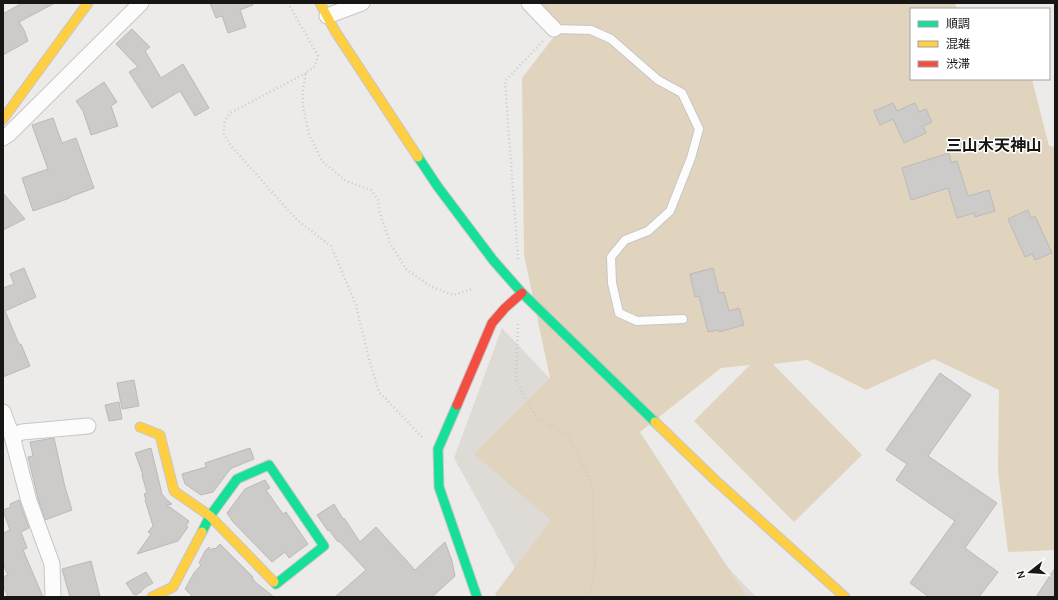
<svg xmlns="http://www.w3.org/2000/svg" width="1058" height="600" viewBox="0 0 1058 600" font-family="Karla,'Noto Sans JP',sans-serif">
  <style>
    .built { fill: #dedad5 }
    .green { fill: #e0d4bf }
    .building { fill: #cccbca; stroke: #bbbab8 }
    .lines { fill: none; stroke-linecap: round; stroke-linejoin: round }
    .lane-casing { stroke: #c7c6c5; stroke-width: 10 }
    .street-casing { stroke: #c7c6c5; stroke-width: 17 }
    .fast-casing { stroke: #c7c6c5; stroke-width: 11 }
    .slow-casing { stroke: #c7c6c5; stroke-width: 11 }
    .jam-casing { stroke: #c7c6c5; stroke-width: 11 }
    .path { stroke: #cbcbca; stroke-width: 2.5; stroke-dasharray: 1 3; stroke-linecap: butt }
    .lane { stroke: #fcfcfc; stroke-width: 8 }
    .street { stroke: #fcfcfc; stroke-width: 15 }
    .fast { stroke: #16e098; stroke-width: 9 }
    .slow { stroke: #ffcf43; stroke-width: 9 }
    .jam { stroke: #f24e42; stroke-width: 9 }
    .labels { text-anchor: middle; dominant-baseline: central; stroke-width: 3; stroke-linejoin: round; paint-order: stroke }
    .neighbourhood-label { font-size: 16px; font-weight: bold; fill: #171615; stroke: #fff }
  </style>
  <rect width="100%" height="100%" fill="#edebe9"/>
  <path class="built" d="M502,328L756,597H531L454,458Z"/>
  <path class="green" d="M535,3H956L955,5L958,9H911V79H1032L1049,146L1055,147V550L1008,552L998,471L999,390L934,359L866,390L807,360L773,364L862,455L794,522L694,421L750,365L721,368L640,432L747,597H497L495,594L551,520L474,454L550,378L524,255L522,78L556,34Z"/>
  <g class="building">
    <path d="M22,3H55L19,22L24,30L28,41L3,55V14Z"/>
    <path d="M210,3H252L253,5L240,10L246,27L228,33L222,16L216,18Z"/>
    <path d="M132,29L150,47L145,51L161,78L183,64L209,108L195,116L180,91L152,108L129,72L138,67L116,44Z"/>
    <path d="M104,82L117,102L111,106L118,126L91,135L83,111L76,101Z"/>
    <path d="M893,103L897,111L915,103L919,112L926,109L932,122L923,126L926,133L904,143L893,119L880,125L874,111Z"/>
    <path d="M53,118L62,143L76,138L94,188L70,197V198L33,211L22,178L48,169L32,125Z"/>
    <path d="M949,153L951,163L957,161L968,196L989,190L995,211L975,217L974,213L957,218L948,188L911,200L902,168Z"/>
    <path d="M3,193L25,219L3,230Z"/>
    <path d="M1028,210L1031,218L1035,216L1052,253L1035,260L1032,254L1025,257L1008,219Z"/>
    <path d="M24,268L36,297L5,311L19,344H21L30,366L3,377V288L14,284L10,274Z"/>
    <path d="M713,268L719,293L724,292L729,311L739,308L744,325L719,332L718,330L708,332L699,296L695,297L690,274Z"/>
    <path d="M940,373L971,395L928,456L997,503L965,548L998,572L979,597H929L910,583L955,521L896,480L907,464L886,450Z"/>
    <path d="M134,380L139,406L122,409L117,383Z"/>
    <path d="M119,402L122,419L109,421L105,405Z"/>
    <path d="M54,438L65,487L72,510L45,520L38,498L28,457L33,456L30,442Z"/>
    <path d="M151,448L162,494L167,500L172,504L167,505L189,521L186,526L188,527L178,541L137,554L151,534L148,532L153,526L145,500H146L144,494L147,493L142,475H143L135,453Z"/>
    <path d="M250,448L254,459L232,468L228,472L213,492L201,495L185,484L182,474L206,467L205,463Z"/>
    <path d="M265,480L270,488L266,490L283,514L286,512L308,544L289,558L285,552L272,562L233,522L227,513L245,489Z"/>
    <path d="M19,500L29,528L21,532L27,548L23,550L43,597H8L3,585V577L8,575L3,564V533L10,530L3,510L11,507L10,504Z"/>
    <path d="M334,504L343,519L344,518L360,542L376,527L415,570L445,542L452,561L455,576L432,597H335L366,570L339,541L338,542L329,530L328,531L317,515Z"/>
    <path d="M220,544L253,577L252,578L254,580V581L274,597H193L185,589L194,573L201,565L199,563L205,551L209,547L211,550L214,548L215,549Z"/>
    <path d="M91,561L100,597H70L62,569Z"/>
    <path d="M1055,568V597H1036Z"/>
    <path d="M146,572L153,583L147,586L142,590L141,592L136,595V594L134,595L126,583Z"/>
  </g>
  <g class="lines">
    <defs>
      <path id="lane" d="M554,29L591,30L611,39L658,80L682,93L699,129L691,158L670,211L648,231L625,240L611,257L612,283L619,313L637,321L683,319"/>
      <g id="street">
        <path d="M529,3L554,29"/>
        <path d="M327,16L362,3"/>
        <path d="M3,138L9,134L141,3"/>
        <path d="M3,412L12,436L29,501L52,564L53,597"/>
        <path d="M12,436L22,432L88,426"/>
      </g>
      <g id="fast">
        <path d="M418,157L438,187L493,260L522,293L655,422"/>
        <path d="M457,405L438,449L439,487L477,597"/>
        <path d="M202,532L210,516L237,479L269,465L324,546L276,584L274,582"/>
      </g>
      <g id="slow">
        <path d="M320,3L335,31L418,157"/>
        <path d="M3,119L88,3"/>
        <path d="M655,422L715,480L845,597"/>
        <path d="M140,427L160,435L174,491L210,516L274,582"/>
        <path d="M152,597L173,587L202,532"/>
      </g>
      <path id="jam" d="M457,405L492,323L505,308L522,293"/>
    </defs>
    <use href="#lane" class="lane-casing"/>
    <use href="#street" class="street-casing"/>
    <use href="#fast" class="fast-casing"/>
    <use href="#slow" class="slow-casing"/>
    <use href="#jam" class="jam-casing"/>
    <g class="path">
      <path d="M288,3L318,56L315,66L306,73L303,88V107L309,134L322,161L346,181L371,190L378,200L379,210L390,243L406,269L430,286L453,295L472,289"/>
      <path d="M306,73L230,113L225,121L223,132L231,146L297,220L331,246L356,305L369,359L379,392L423,438"/>
      <path d="M518,259L505,81L544,40"/>
      <path d="M518,324L516,380L537,419L568,435L592,484L595,566L590,597"/>
    </g>
    <use href="#lane" class="lane"/>
    <use href="#street" class="street"/>
    <use href="#fast" class="fast"/>
    <use href="#slow" class="slow"/>
    <use href="#jam" class="jam"/>
  </g>
  <g class="labels">
    <g class="neighbourhood-label">
      <text x="994" y="145">三山木天神山</text>
    </g>
  </g>
  <rect width="1058" height="600" fill="none" stroke="#171615" stroke-width="8"/>
  <rect x="910" y="8" width="140" height="72" fill="#ffffff" stroke="#a2a2a1"/>
  <rect x="918" y="21" width="20" height="6" fill="#16e098" stroke="#a2a2a1"/>
  <text x="946" y="28" font-size="12" fill="#171615">順調</text>
  <rect x="918" y="41" width="20" height="6" fill="#ffcf43" stroke="#a2a2a1"/>
  <text x="946" y="48" font-size="12" fill="#171615">混雑</text>
  <rect x="918" y="61" width="20" height="6" fill="#f24e42" stroke="#a2a2a1"/>
  <text x="946" y="68" font-size="12" fill="#171615">渋滞</text>
  <g transform="translate(1030 572) rotate(253)" stroke="#ffffff" stroke-width="3" paint-order="stroke">
  <path d="M0-3L7 15L0 10L-7 15Z" fill="#171615"/>
  <text y="-6" font-size="11" font-weight="bold" text-anchor="middle" fill="#171615">N</text>
  </g>
</svg>
